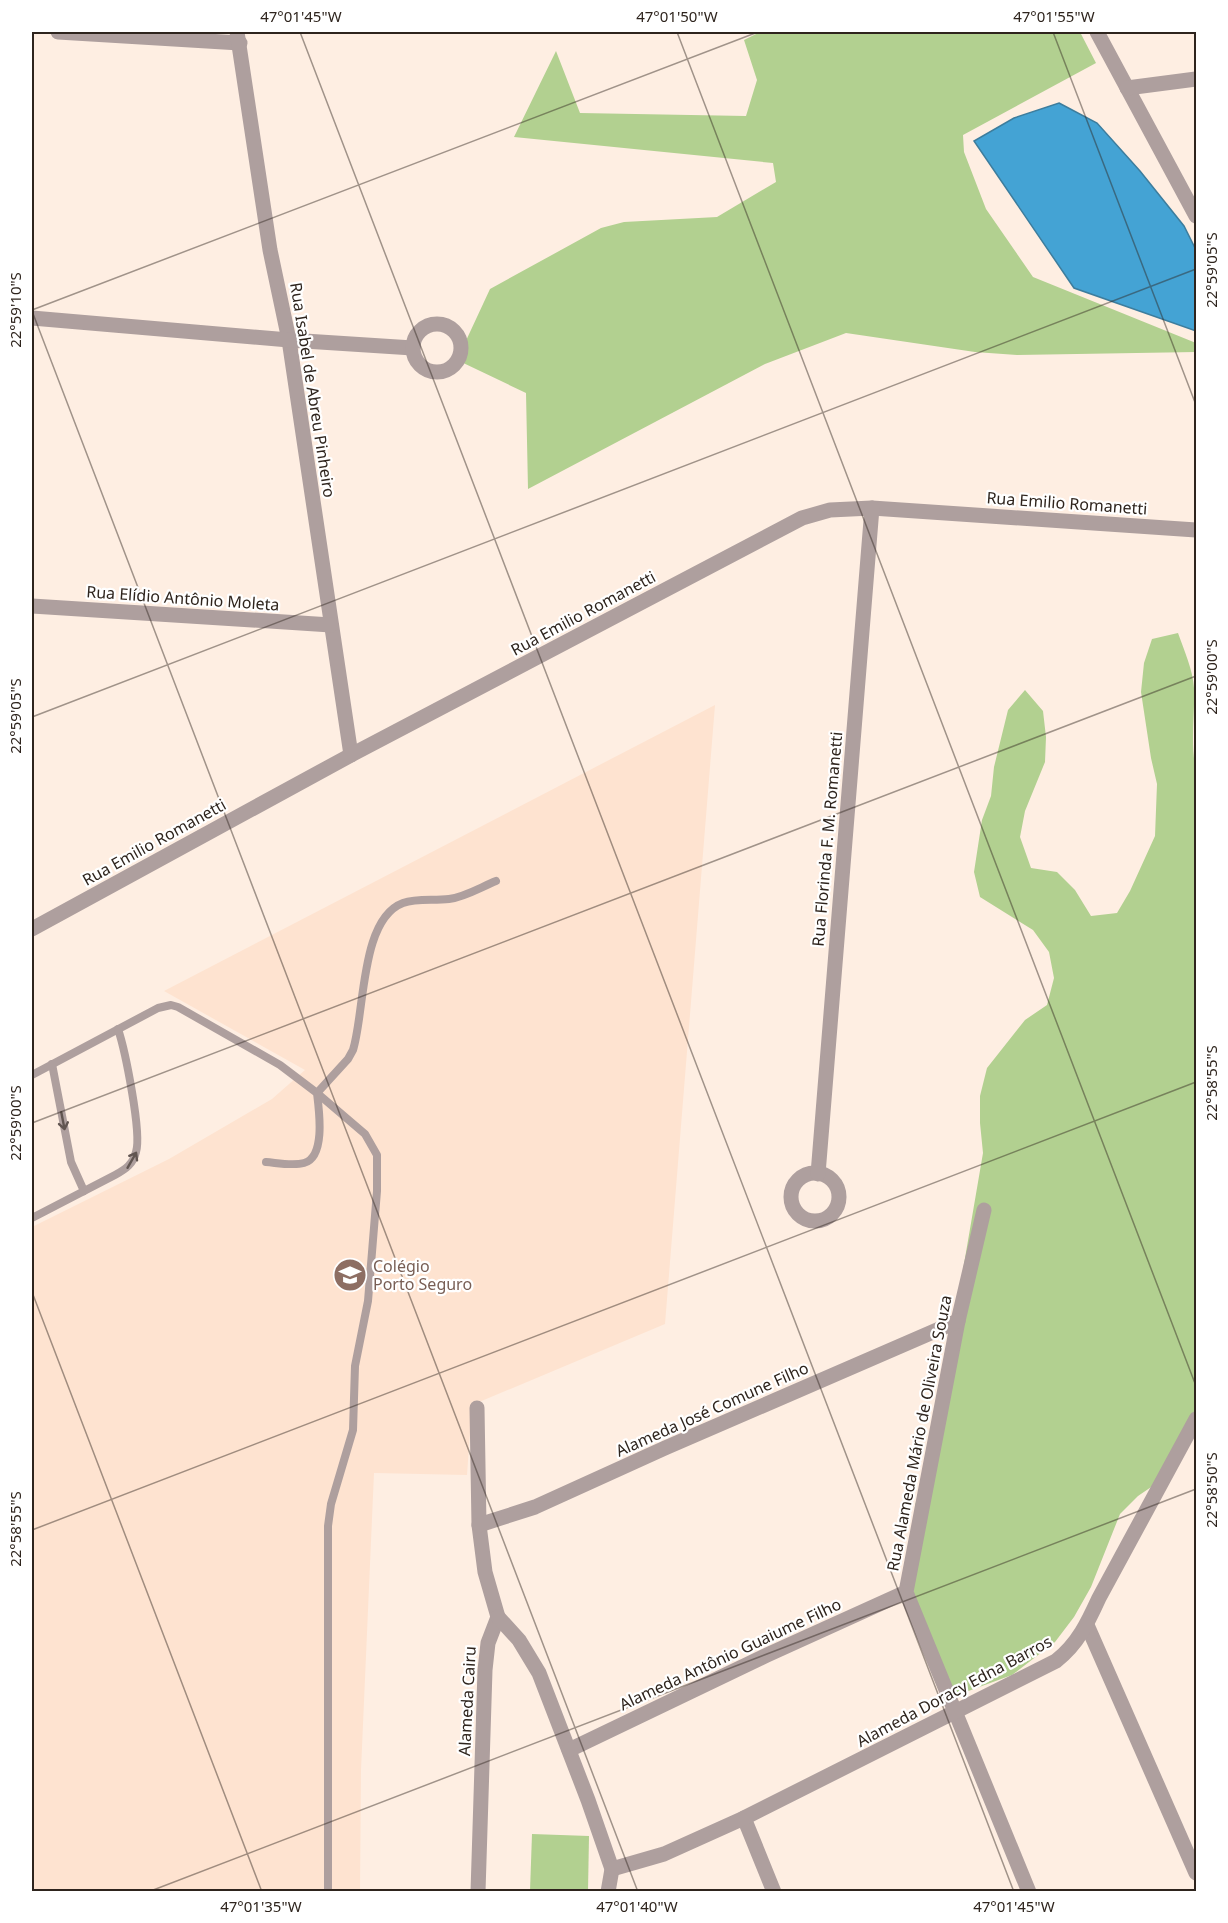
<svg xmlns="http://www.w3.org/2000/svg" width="1228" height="1923" viewBox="0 0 1228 1923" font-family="'Noto Sans',sans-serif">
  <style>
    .built { fill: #fee3d0 }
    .green { fill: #b2d090 }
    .water { fill: #44a3d4; stroke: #3d7d9d; stroke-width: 1.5 }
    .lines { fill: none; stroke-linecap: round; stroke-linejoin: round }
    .lane { stroke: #ae9f9e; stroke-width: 8 }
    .street { stroke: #ae9f9e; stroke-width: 15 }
    .oneway { stroke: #615551 }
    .ticks { fill: none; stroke: #2e241d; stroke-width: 1.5; stroke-opacity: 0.45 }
    .labels { text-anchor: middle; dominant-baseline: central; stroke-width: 4.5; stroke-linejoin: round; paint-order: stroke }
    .street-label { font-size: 16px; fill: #2e241d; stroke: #fff }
    .education-label { font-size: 16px; fill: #785e54; stroke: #fff; text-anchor: start }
    .neatline { fill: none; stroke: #2e241d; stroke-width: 2 }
    .ticks-label { font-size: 15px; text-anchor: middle; fill: #2e241d }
  </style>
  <rect width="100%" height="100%" fill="#feeee2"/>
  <path class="built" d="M715,705L665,1324L472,1405L467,1475L374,1473L361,1770L360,1891L32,1892V1227L169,1159L272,1099L305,1070L164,991Z"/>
  <g class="green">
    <path d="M760,32H1080L1096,63L963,135L964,152L986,209L1033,277L1196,343V352L1017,355L975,352L846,333L765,364L528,489L526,393L457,360L490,289L601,228L624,222L717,217L776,182L773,163L514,137L556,51L580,113L746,116L757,80L744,40Z"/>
    <path d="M1178,633C1184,650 1193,670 1194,688C1195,716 1190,743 1196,770V1415L1160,1481L1138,1496L1120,1514L1091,1587L1074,1617L1055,1642L1012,1675L963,1693L947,1694L915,1610L913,1576L915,1505L923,1482L927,1480L983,1153L980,1123V1096L987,1068L1025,1020L1047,1005L1054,978L1049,952L1033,930L980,897L974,872L982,820L991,796L994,767L1008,710L1025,690L1043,711L1046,737L1045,762L1025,811L1020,837L1031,868L1057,872L1075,890L1091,916L1117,913L1130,891L1155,836L1157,784L1151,758L1141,692L1144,663L1152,639Z"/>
    <path d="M532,1834L589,1836L588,1891H530Z"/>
  </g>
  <path class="water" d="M1059,103L1097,123L1140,171L1184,226L1196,250V331L1074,288L974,141L1014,118Z"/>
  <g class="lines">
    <g class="lane">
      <path d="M52,1064L71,1162L84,1191"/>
      <path d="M32,1075L158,1008L171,1005L178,1007L280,1065L317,1093C319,1110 326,1157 304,1163C293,1166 278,1163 266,1162"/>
      <path d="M32,1218L115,1175C126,1169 133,1164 136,1152C142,1133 125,1050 118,1029"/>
      <path d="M328,1892V1526L331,1504L353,1430L355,1366L368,1301L377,1191V1155L365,1134L317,1093L348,1059L353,1050C365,1012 360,919 403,903C417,898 434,901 449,899C465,897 481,887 496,881"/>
    </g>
    <g class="street">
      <path d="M58,32L240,43"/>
      <path d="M237,32L270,250L289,340L351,755"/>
      <path d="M1097,32L1196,216"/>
      <path d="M1127,88L1196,79"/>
      <path d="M32,318L289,340L413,348"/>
      <circle cx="437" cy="348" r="24"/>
      <path d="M32,606L331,625"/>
      <path d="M32,929L351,755L802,518L830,510L872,508L1196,530"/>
      <circle cx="815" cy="1197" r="24"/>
      <path d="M818,1174L872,508"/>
      <path d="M984,1210L958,1321L906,1592L1029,1892"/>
      <path d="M477,1408L479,1525L485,1572L498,1617L488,1643L485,1670L478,1892"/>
      <path d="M479,1525L535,1507L665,1448L958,1321"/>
      <path d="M498,1617L519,1640L539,1673L588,1800L612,1869L608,1892"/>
      <path d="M1087,1625L1196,1873"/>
      <path d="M569,1750L767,1655L906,1592"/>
      <path d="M744,1818L774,1892"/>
      <path d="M612,1869L664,1854L744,1818L1056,1661C1078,1644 1088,1622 1099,1598L1196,1419"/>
    </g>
  </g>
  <defs><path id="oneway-shaft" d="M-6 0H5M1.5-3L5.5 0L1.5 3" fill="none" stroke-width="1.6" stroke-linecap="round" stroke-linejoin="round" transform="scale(1.5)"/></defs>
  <g class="oneway">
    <use href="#oneway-shaft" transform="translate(63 1121) rotate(79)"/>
    <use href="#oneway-shaft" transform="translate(132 1160) rotate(-60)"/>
  </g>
  <path class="ticks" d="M300,32L1014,1892M677,32L1196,1386M1053,32L1196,405M32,310L758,32M32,311L638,1892M32,717L1196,269M32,1123L1196,676M32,1292L262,1892M32,1530L1196,1082M148,1892L1196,1489"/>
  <defs>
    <symbol id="school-disc" viewBox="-11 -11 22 22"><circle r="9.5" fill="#8d6e63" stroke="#fff"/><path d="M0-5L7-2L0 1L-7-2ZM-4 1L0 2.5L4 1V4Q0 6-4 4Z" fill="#fff"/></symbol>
  </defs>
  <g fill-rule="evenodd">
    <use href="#school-disc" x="331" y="1256" width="38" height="38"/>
  </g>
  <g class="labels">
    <g class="street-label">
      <text transform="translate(313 390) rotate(81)">Rua Isabel de Abreu Pinheiro</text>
      <text transform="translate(1067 503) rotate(4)">Rua Emilio Romanetti</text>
      <text transform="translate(183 598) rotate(4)">Rua Elídio Antônio Moleta</text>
      <text transform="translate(583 613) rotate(-28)">Rua Emilio Romanetti</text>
      <text transform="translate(827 839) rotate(-85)">Rua Florinda F. M. Romanetti</text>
      <text transform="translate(154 842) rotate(-29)">Rua Emilio Romanetti</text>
      <text transform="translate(712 1409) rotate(-24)">Alameda José Comune Filho</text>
      <text transform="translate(919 1433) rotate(-79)">Rua Alameda Mário de Oliveira Souza</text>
      <text transform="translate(730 1654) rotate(-25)">Alameda Antônio Guaiume Filho</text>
      <text transform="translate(954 1691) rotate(-28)">Alameda Doracy Edna Barros</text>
      <text transform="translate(467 1701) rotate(-87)">Alameda Cairu</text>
    </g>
    <g class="education-label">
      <text x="373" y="1266">Colégio<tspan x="373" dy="18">Porto Seguro</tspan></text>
    </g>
  </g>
  <rect width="1228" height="1923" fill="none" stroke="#ffffff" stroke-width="66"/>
  <rect x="33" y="33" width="1162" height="1857" class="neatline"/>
  <g class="ticks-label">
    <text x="301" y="22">47°01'45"W</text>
    <text x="677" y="22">47°01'50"W</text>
    <text x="1054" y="22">47°01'55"W</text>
    <text transform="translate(1212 270) rotate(-90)" y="5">22°59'05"S</text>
    <text transform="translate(16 310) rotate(-90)" y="5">22°59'10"S</text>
    <text transform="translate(1212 677) rotate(-90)" y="5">22°59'00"S</text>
    <text transform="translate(16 716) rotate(-90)" y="5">22°59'05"S</text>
    <text transform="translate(1212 1083) rotate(-90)" y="5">22°58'55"S</text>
    <text transform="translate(16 1123) rotate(-90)" y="5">22°59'00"S</text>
    <text transform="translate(1212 1490) rotate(-90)" y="5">22°58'50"S</text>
    <text transform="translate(16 1529) rotate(-90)" y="5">22°58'55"S</text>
    <text x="261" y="1912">47°01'35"W</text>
    <text x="637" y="1912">47°01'40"W</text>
    <text x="1014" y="1912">47°01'45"W</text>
  </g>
</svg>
